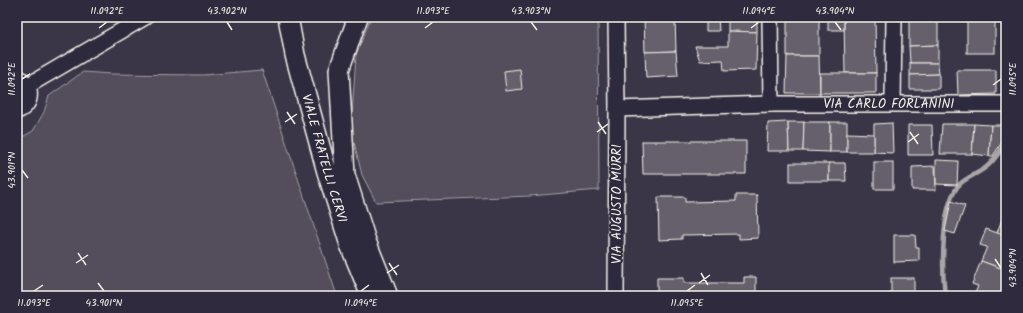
<svg xmlns="http://www.w3.org/2000/svg" width="1023" height="313" viewBox="0 0 1023 313" font-family="Kalam,sans-serif">
  <style>
    .green { fill: #534e5c; stroke: #a4a0a2 }
    .lines { fill: none; stroke-linecap: round; stroke-linejoin: round }
    .stream { stroke: #aaa6a7; stroke-width: 4.5 }
    .building { fill: #65616c; stroke: #f4f1e8 }
    .minor-casing { stroke: #f4f1e8; stroke-width: 18 }
    .major-casing { stroke: #f4f1e8; stroke-width: 22 }
    .minor { stroke: #2f2a3d; stroke-width: 15 }
    .major { stroke: #2f2a3d; stroke-width: 19 }
    .ticks { fill: none; stroke: #f4f1e8; stroke-width: 1.5 }
    .labels { text-anchor: middle; dominant-baseline: central; stroke-width: 4; stroke-linejoin: round; paint-order: stroke }
    .street-label { font-size: 13px; fill: #f4f1e8; stroke: #2f2a3d }
    .neatline { fill: none; stroke: #f4f1e8; stroke-width: 1.5 }
    .ticks-label { font-size: 10px; text-anchor: middle; fill: #f4f1e8 }
  </style>
  <rect width="100%" height="100%" fill="#3b3647"/>
  <filter id="ink" filterUnits="userSpaceOnUse"><feTurbulence type="fractalNoise" baseFrequency=".025" numOctaves="2"/><feDisplacementMap in="SourceGraphic" scale="8" xChannelSelector="R" yChannelSelector="G"/><feConvolveMatrix kernelMatrix="1 2 1 2 8 2 1 2 1" color-interpolation-filters="sRGB"/></filter>
  <g filter="url(#ink)">
    <g class="green">
      <path d="M371,17H598L599,190L530,196L376,202L362,175L351,130L356,55Z"/>
      <path d="M262,70L337,296H17V140L33,131L44,112L49,96L83,72L111,74L203,75Z"/>
    </g>
    <g class="lines">
      <path class="stream" d="M945,296C942,270 940,201 961,183C968,177 977,174 985,168C994,162 1000,151 1006,142"/>
    </g>
    <g class="building">
      <path d="M644,17H675L676,51L645,52Z"/>
      <path d="M706,17H718L719,31H706Z"/>
      <path d="M728,17H757V32L728,31Z"/>
      <rect x="787" y="17" width="32" height="39"/>
      <rect x="828" y="17" width="16" height="13"/>
      <path d="M909,17H938V45L909,46Z"/>
      <rect x="967" y="17" width="28" height="36"/>
      <path d="M844,19H875L876,73H845Z"/>
      <path d="M728,31L757,32L756,70L724,71L723,60L700,61L695,46H728Z"/>
      <path d="M938,45V63H910L909,46Z"/>
      <path d="M676,51L678,76L646,78L645,52Z"/>
      <path d="M787,56H819L820,93H786Z"/>
      <path d="M910,63H938L939,74L910,75Z"/>
      <path d="M520,69L522,89L506,91L504,71Z"/>
      <path d="M957,70H996V94L958,95Z"/>
      <rect x="820" y="73" width="56" height="20"/>
      <path d="M939,74V89H910V75Z"/>
      <path d="M788,122L789,151H767L768,123Z"/>
      <path d="M788,122H804L803,151H789Z"/>
      <path d="M804,122H830V152L803,151Z"/>
      <rect x="830" y="122" width="17" height="30"/>
      <path d="M892,123L893,153L874,152V124Z"/>
      <path d="M942,124H974L972,154H940Z"/>
      <path d="M974,124L991,125L989,156L972,154Z"/>
      <path d="M908,125H932L933,155H908Z"/>
      <path d="M991,125H1006V131L1002,142L993,156H989Z"/>
      <path d="M847,133L874,134V152H847Z"/>
      <path d="M642,141H746V174H643Z"/>
      <path d="M936,160L958,161L957,185L936,184Z"/>
      <rect x="874" y="162" width="19" height="27"/>
      <rect x="790" y="163" width="39" height="18"/>
      <path d="M829,163H845L846,181H829Z"/>
      <path d="M935,166L936,190H912V167Z"/>
      <path d="M736,195H757L758,238L739,239V234L682,235V239L659,240L658,197H685V202L736,201Z"/>
      <path d="M951,201L965,206L955,234L945,231Z"/>
      <path d="M1006,207V220L1002,219Z"/>
      <path d="M1002,219L1006,220V236L997,233Z"/>
      <path d="M986,229L1006,236V270L981,261L987,247L980,245Z"/>
      <path d="M894,235H915L916,247H919V261L894,262Z"/>
      <path d="M981,261L1006,270V287L1002,296H974L978,286L972,284Z"/>
      <path d="M744,277H756V296H657V278H684V283H744Z"/>
      <rect x="891" y="278" width="23" height="18"/>
    </g>
    <g class="lines">
      <defs>
        <g id="minor">
          <path d="M616,17L617,109L616,296"/>
          <path d="M770,17L771,104"/>
          <path d="M17,77C33,84 34,105 17,111"/>
          <path d="M27,86L145,17"/>
          <path d="M893,103L894,17"/>
          <path id="s1" d="M617,109L771,104H1006"/>
        </g>
        <g id="major">
          <path id="s2" d="M288,17L295,55L327,172L350,245L371,296"/>
          <path d="M358,17L339,70L345,175L366,241L388,296"/>
        </g>
      </defs>
      <use href="#minor" class="minor-casing"/>
      <use href="#major" class="major-casing"/>
      <use href="#minor" class="minor"/>
      <use href="#major" class="major"/>
    </g>
  </g>
  <path class="ticks" d="M227,22L232,30M531,22L537,30M835,22L841,30M99,28L107,22M425,28L433,22M751,28L759,22M22,79L30,74M993,85L1001,79M287,112L295,124M285,122L297,114M598,122L606,134M597,132L608,124M910,132L918,144M908,142L919,134M22,170L28,178M78,253L86,265M995,259L1001,268M76,263L88,255M389,263L397,275M387,273L399,265M701,273L708,285M98,283L104,291M699,283L710,275M34,291L43,285M361,291L369,285M687,291L695,285"/>
  <g class="labels">
    <g class="street-label">
      <text stroke="none"><textPath href="#s1" startOffset="272">VIA CARLO FORLANINI</textPath></text>
      <text stroke="none"><textPath href="#s2" startOffset="146">VIALE FRATELLI CERVI</textPath></text>
      <text transform="translate(617 204) rotate(-90)">VIA AUGUSTO MURRI</text>
    </g>
  </g>
  <rect width="1023" height="313" fill="none" stroke="#2f2a3d" stroke-width="44"/>
  <rect x="22" y="22" width="979" height="269" class="neatline"/>
  <g class="ticks-label">
    <text x="107" y="14">11.092°E</text>
    <text x="227" y="14">43.902°N</text>
    <text x="433" y="14">11.093°E</text>
    <text x="531" y="14">43.903°N</text>
    <text x="759" y="14">11.094°E</text>
    <text x="835" y="14">43.904°N</text>
    <text transform="translate(1012 79) rotate(-90)" y="4">11.095°E</text>
    <text transform="translate(11 79) rotate(-90)" y="4">11.092°E</text>
    <text transform="translate(11 170) rotate(-90)" y="4">43.901°N</text>
    <text transform="translate(1012 268) rotate(-90)" y="4">43.904°N</text>
    <text x="34" y="306">11.093°E</text>
    <text x="104" y="306">43.901°N</text>
    <text x="361" y="306">11.094°E</text>
    <text x="687" y="306">11.095°E</text>
  </g>
</svg>
